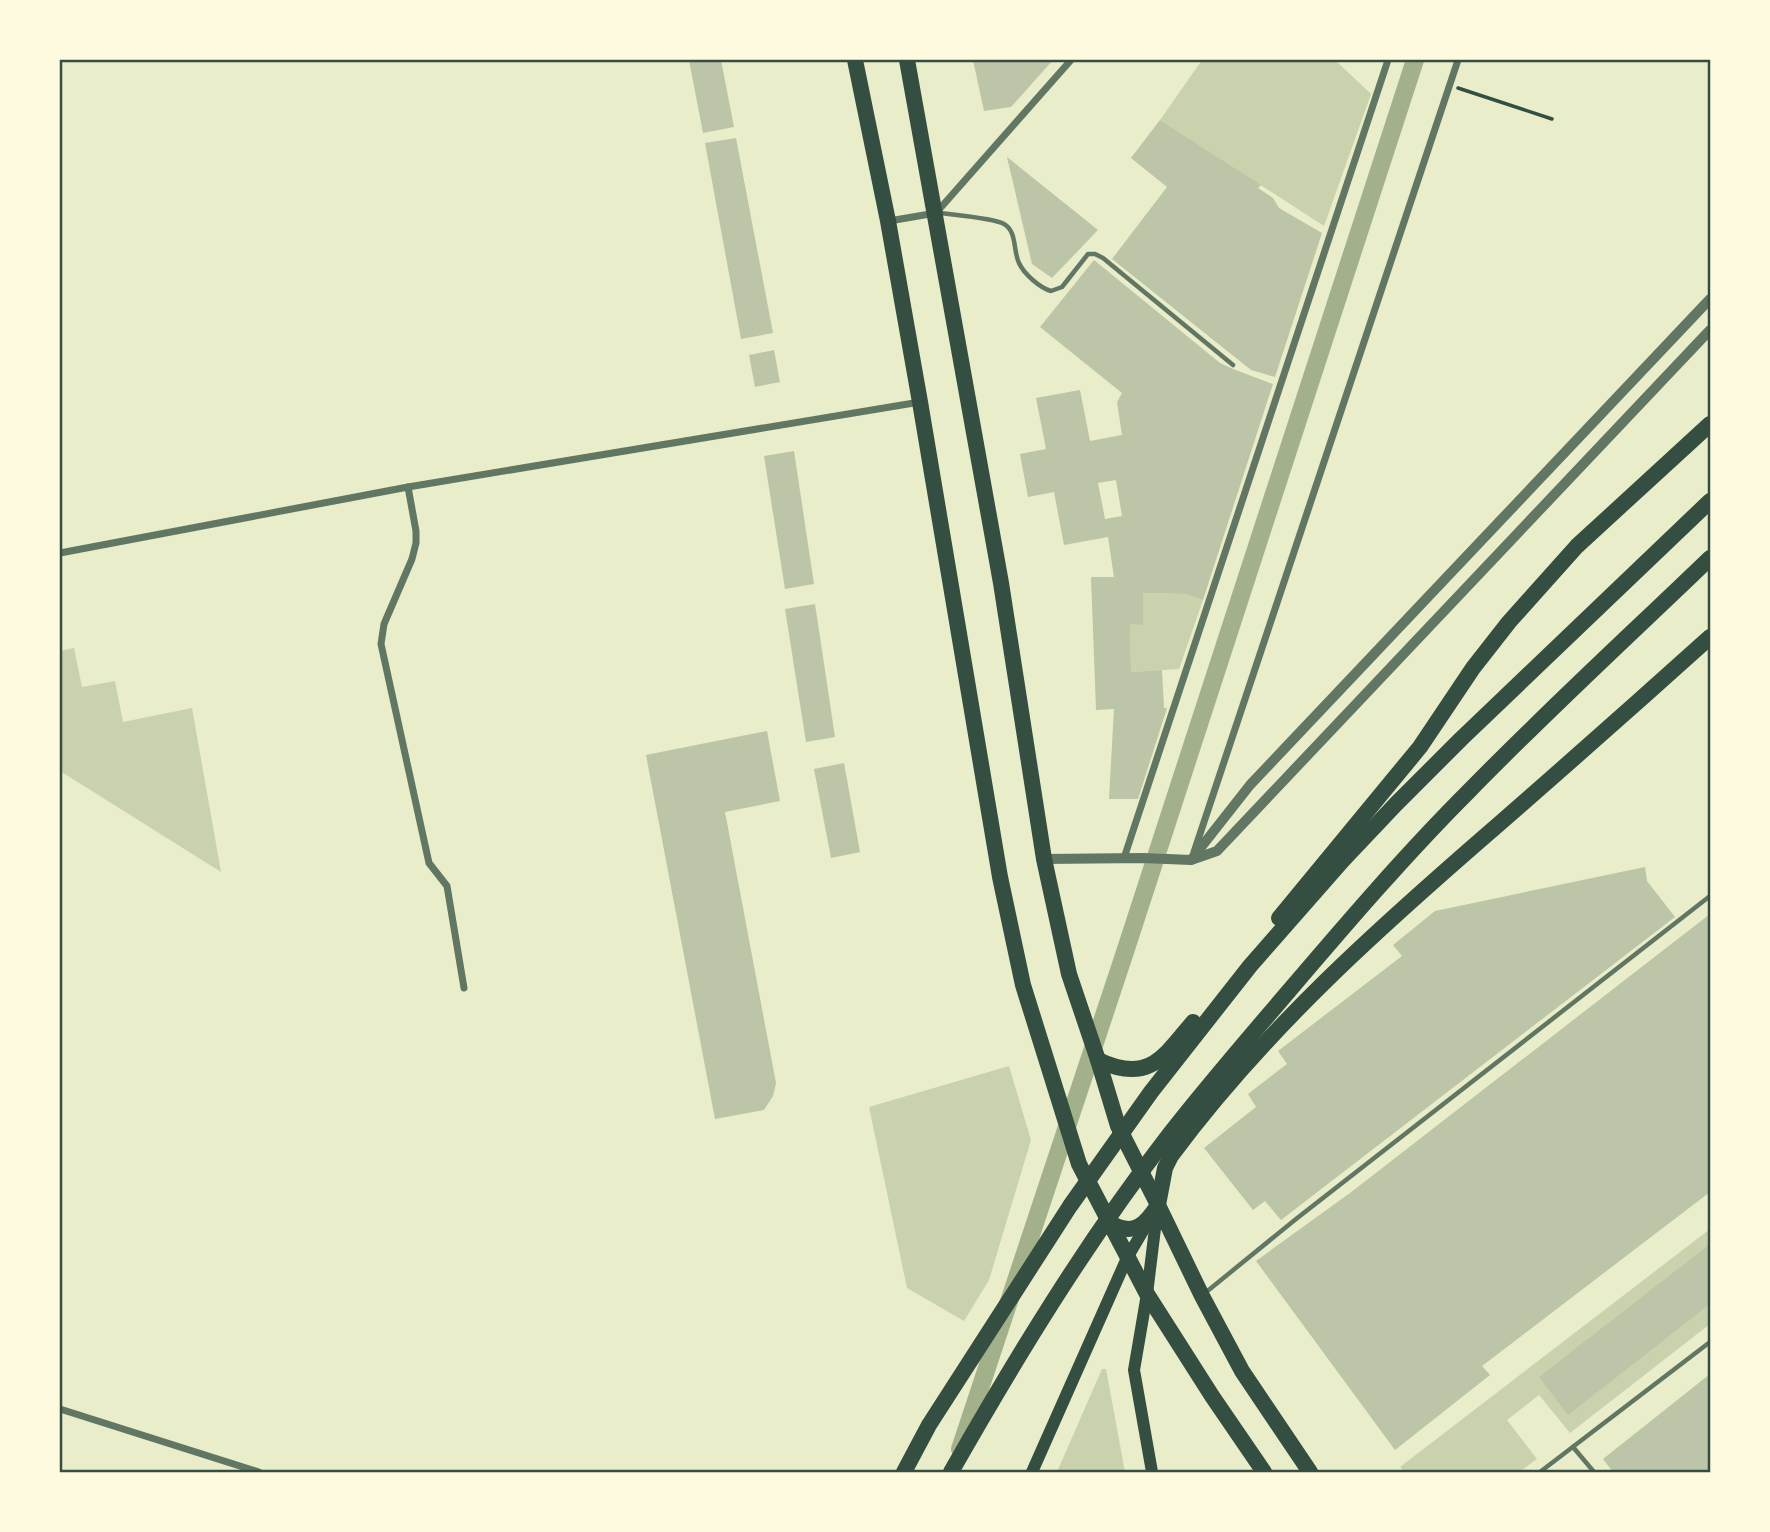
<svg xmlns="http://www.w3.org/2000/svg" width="1770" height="1532" viewBox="0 0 1770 1532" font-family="Rubik,sans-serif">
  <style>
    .green { fill: #cad2ad }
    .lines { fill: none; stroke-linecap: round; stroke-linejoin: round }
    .canal { stroke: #a3b18a; stroke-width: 18 }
    .building { fill: #bcc5a7; fill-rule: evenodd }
    .path { stroke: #344e41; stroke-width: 3.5 }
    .service { stroke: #617663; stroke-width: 4.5 }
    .minor { stroke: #617663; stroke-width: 7 }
    .tertiary { stroke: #617663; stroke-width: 10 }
    .secondary { stroke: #344e41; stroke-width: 12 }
    .trunk { stroke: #344e41; stroke-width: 16 }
    .motorway { stroke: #344e41; stroke-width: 16 }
    .neatline { fill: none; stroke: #344e41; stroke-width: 2.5 }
  </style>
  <rect width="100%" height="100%" fill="#e9edc9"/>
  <g class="green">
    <path d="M1202,60H1335L1371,94L1324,226L1160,120Z"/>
    <path d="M1143,593L1185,594L1203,600L1179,669L1131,672L1130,624H1143Z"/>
    <path d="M74,648L82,687L115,681L123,722L192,708L221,872L60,771V651Z"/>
    <path d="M1009,1066L1031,1140L989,1280L964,1321L907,1288L869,1107Z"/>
    <path d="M1710,1229V1324L1570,1433L1539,1395L1507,1420L1537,1459L1519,1472H1405L1400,1467Z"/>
    <path d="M1102,1369H1106L1125,1472H1057Z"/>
  </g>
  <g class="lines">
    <path class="canal" d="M960,1449L1125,952L1415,60"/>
  </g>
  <g class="building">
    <path d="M689,60H721L734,127L703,133Z"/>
    <path d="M973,60H1053L1011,107L984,111Z"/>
    <path d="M1160,120L1261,185L1258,188L1273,198L1279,208L1322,233L1275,377L1251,370L1112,259L1167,187L1131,158Z"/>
    <path d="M736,138L773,333L741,339L705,143Z"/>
    <path d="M1007,157L1098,230L1052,278L1032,264Z"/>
    <path d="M1094,260L1220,363L1233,369L1273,384L1203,600L1185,594L1143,593V625L1130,624L1131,672L1162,670L1164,708H1167L1138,799H1109L1114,709L1096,710L1091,577H1114L1108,537L1064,545L1054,492L1028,497L1020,454L1046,449L1036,398L1080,390L1090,441L1122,435L1117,402L1122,393L1040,327ZM1116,480L1122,516L1105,519L1098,483Z"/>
    <path d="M774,350L780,382L755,387L749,355Z"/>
    <path d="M794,451L814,584L785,589L764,456Z"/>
    <path d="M815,604L835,737L806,742L785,609Z"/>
    <path d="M767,731L780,801L725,812L776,1083L773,1096L764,1110L715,1119L646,755Z"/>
    <path d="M844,763L860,852L831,858L814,769Z"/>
    <path d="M1645,867L1647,881L1675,917L1281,1220L1265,1201L1253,1210L1204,1148L1256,1107L1248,1094L1287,1064L1278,1051L1402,956L1393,945L1435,911Z"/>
    <path d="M1710,914V1192L1482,1366L1490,1375L1395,1450L1256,1261L1350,1193Z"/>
    <path d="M1710,1244V1304L1568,1415L1539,1377Z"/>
    <path d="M1710,1374V1472H1613L1603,1459Z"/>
  </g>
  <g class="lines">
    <path class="path" d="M1458,88L1552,119"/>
    <g class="service">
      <path d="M940,213C954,215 993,218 1004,224C1017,231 1013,251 1019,263C1024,274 1040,288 1051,291L1062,287L1088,254H1095L1103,258L1233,365"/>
      <path d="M1205,1293L1296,1219L1710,896"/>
      <path d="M1573,1447L1594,1472"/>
      <path d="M1540,1472L1710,1342"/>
    </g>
    <g class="minor">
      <path d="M889,221L936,213L1071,60"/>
      <path d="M408,487L416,531V543L412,559L384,624L381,644L429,863L447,886L464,988"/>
      <path d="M60,553L408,487L920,402"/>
      <path d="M1194,852L1458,60"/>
      <path d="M1124,858L1388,60"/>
      <path d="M60,1409L259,1472"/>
    </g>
    <g class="tertiary">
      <path d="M1044,859L1143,858L1191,860L1217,851L1710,330"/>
      <path d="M1191,860L1250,785L1710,299"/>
    </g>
    <g class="secondary">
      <path d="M1032,1472L1127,1258L1150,1219"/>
      <path d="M1152,1472L1134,1370L1147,1294L1157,1212"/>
    </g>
    <g class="trunk">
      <path d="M855,60L888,221L920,402L1000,877L1023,985L1079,1164L1147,1294L1212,1396L1264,1472"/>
      <path d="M907,60L1001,583L1044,859L1069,974L1098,1060L1118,1126L1158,1205L1202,1296L1242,1371L1310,1472"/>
      <path d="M1110,1223C1134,1237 1145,1225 1158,1205"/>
    </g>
    <g class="motorway">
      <path d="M1279,918L1420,747L1473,668L1509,622L1577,546L1710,424"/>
      <path d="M1098,1060C1148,1084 1163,1058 1193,1022"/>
      <path d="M1158,1205L1165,1168L1171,1156C1264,1030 1381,926 1499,824C1570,762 1640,700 1710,637"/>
      <path d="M904,1472L929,1425L1070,1206L1151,1092L1250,966L1343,860L1396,804L1461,739L1710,501"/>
      <path d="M951,1472C1017,1356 1087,1241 1169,1135C1207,1086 1248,1039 1288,992C1346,924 1405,855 1469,791C1547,711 1630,635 1710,558"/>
    </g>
  </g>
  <rect width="1770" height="1532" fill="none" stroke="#fefae0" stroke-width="122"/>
  <rect x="61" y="61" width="1648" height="1410" class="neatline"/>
</svg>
